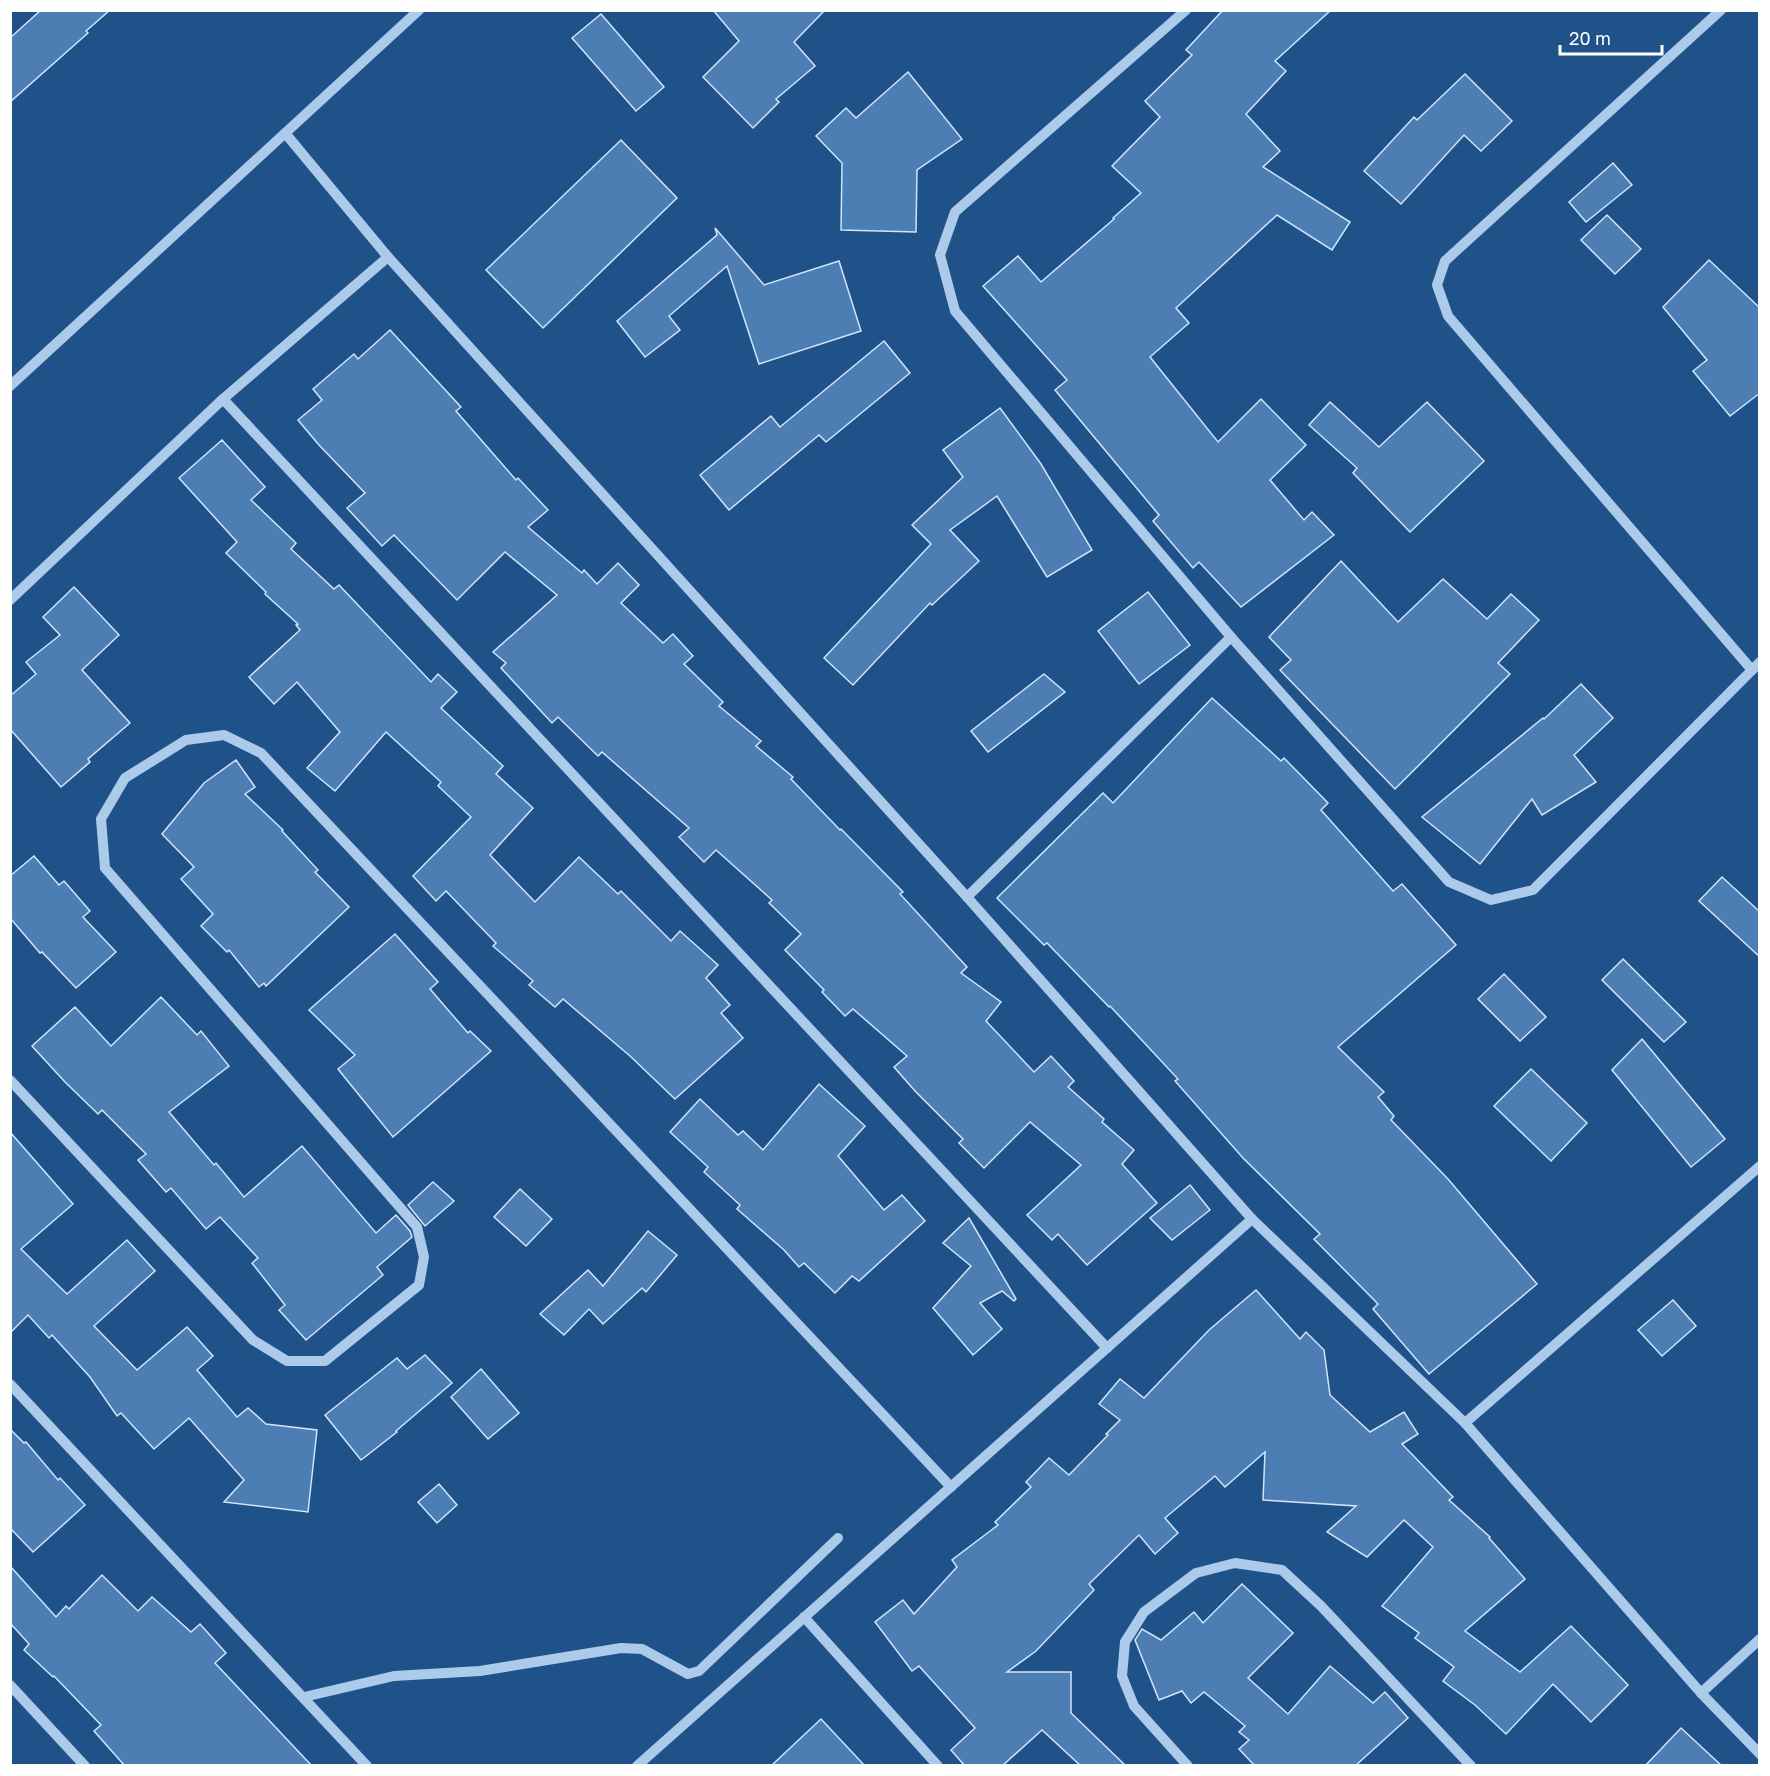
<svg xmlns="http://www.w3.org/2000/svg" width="1770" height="1776" viewBox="0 0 1770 1776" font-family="'Golos Text',sans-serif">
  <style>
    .building { fill: #4d7eb3; stroke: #d1e4f8; stroke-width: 1.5 }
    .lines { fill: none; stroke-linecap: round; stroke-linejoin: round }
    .minor { stroke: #accbeb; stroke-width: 10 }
  </style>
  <rect width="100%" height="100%" fill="#20528a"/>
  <g class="building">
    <path d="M41,10H110L86,31L88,33L10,102V38Z"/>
    <path d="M713,10H825L794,42L815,66L776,99L779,102L753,128L703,77L739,41Z"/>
    <path d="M1223,10H1331L1275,61L1286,71L1246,114L1280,151L1263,167L1350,222L1332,250L1277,215L1176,308L1189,323L1150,357L1218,442L1261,399L1306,445L1270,480L1304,520L1312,512L1334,535L1241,607L1199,562L1193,568L1153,521L1159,515L1055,390L1067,380L983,286L1018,256L1041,282L1114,219L1113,218L1141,193L1112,166L1160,117L1145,101L1192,55L1186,50Z"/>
    <path d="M601,14L664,87L636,111L572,38Z"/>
    <path d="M908,72L962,139L917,170L916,232L841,230L842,163L816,136L846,108L856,118Z"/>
    <path d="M1465,74L1512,121L1481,151L1464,135L1401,204L1364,171L1414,117L1417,120Z"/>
    <path d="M621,140L677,198L543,328L486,270Z"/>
    <path d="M1613,163L1632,185L1586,222L1569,202Z"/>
    <path d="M1607,215L1641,249L1615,274L1581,240Z"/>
    <path d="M715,228L764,285L839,261L861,331L759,364L727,266L669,316L680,330L645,357L617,321L717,235Z"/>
    <path d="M1709,260L1760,308V393L1730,416L1693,371L1707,360L1663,307Z"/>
    <path d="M390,330L461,407L456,411L516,480L518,478L548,510L528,527L582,573L584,570L597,584L618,563L639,585L621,603L663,643L673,634L693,656L684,664L723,702L719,706L761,741L756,746L793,777L791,779L840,830L841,829L903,892L900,894L967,967L961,973L1001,1002L986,1021L1034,1072L1051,1056L1074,1081L1068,1087L1104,1119L1102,1122L1134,1150L1122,1164L1157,1203L1087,1265L1058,1234L1052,1240L1027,1215L1081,1165L1030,1122L984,1168L959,1143L963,1139L915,1091L894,1067L907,1056L853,1009L845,1016L822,992L824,990L785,950L801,934L769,903L772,900L716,850L704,862L679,837L689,828L602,752L598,756L558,717L552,723L501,668L506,663L493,652L557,595L505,552L457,600L394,535L382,546L347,508L365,493L319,445L298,420L322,400L313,389L354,354L358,359Z"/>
    <path d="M884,341L910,373L826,442L819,435L729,510L700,475L771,416L780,427Z"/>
    <path d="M1330,402L1379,447L1427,402L1484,461L1410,532L1353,473L1357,468L1309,425Z"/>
    <path d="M1000,408L1041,464L1092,550L1047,577L997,496L950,530L979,561L932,605L930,603L853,685L824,658L931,544L912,525L963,477L943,450Z"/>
    <path d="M222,440L265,487L251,500L296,543L291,549L334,589L339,585L431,682L438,674L457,692L441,708L503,766L496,774L533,808L490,855L535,902L579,857L618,894L621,891L671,941L680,931L718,965L706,978L730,1005L721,1013L743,1038L675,1099L630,1056L563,999L555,1007L529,985L533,981L493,946L496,943L446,891L436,901L413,876L471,817L438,786L441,782L386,732L335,791L307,768L340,732L297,682L274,704L249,677L300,630L296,625L298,624L265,594L266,592L226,553L237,542L179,478Z"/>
    <path d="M1341,561L1398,622L1443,579L1487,619L1511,594L1539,620L1498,663L1510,674L1395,789L1280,670L1291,660L1269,637Z"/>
    <path d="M74,587L119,635L82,670L130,723L88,759L90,762L61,787L10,729V696L36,674L26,662L60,635L43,617Z"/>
    <path d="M1148,592L1190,645L1139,684L1098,631Z"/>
    <path d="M1044,674L1065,692L988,752L971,731Z"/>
    <path d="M1581,684L1613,718L1574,755L1596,782L1542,815L1532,799L1480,864L1422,817L1543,718L1544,719Z"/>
    <path d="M1212,698L1281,761L1284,758L1328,803L1321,810L1393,891L1402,884L1456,945L1338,1047L1384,1092L1378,1097L1394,1116L1391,1120L1448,1179L1537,1284L1429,1374L1373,1309L1378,1304L1314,1239L1320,1234L1243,1158L1175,1081L1178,1079L1110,1006L1109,1007L1047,943L1044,945L997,898L1103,793L1113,803Z"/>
    <path d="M236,760L255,787L245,794L283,830L282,831L318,870L315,872L349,907L266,986L264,983L259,987L229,950L227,952L201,926L213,914L181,879L194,867L162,834L204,783Z"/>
    <path d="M34,856L59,885L64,881L90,911L83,917L116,952L76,988L42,952L40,953L10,918V876Z"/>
    <path d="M1722,877L1760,912V957L1699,901Z"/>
    <path d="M395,934L438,982L430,989L468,1033L470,1031L491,1051L393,1137L338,1069L355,1055L309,1010Z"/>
    <path d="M1623,959L1686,1022L1664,1042L1602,980Z"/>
    <path d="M1504,974L1546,1017L1520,1041L1478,999Z"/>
    <path d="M161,997L197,1035L201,1031L229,1066L169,1112L214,1165L216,1163L244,1197L302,1146L376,1233L396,1215L410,1231L412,1237L377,1267L383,1275L306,1340L279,1310L285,1305L252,1263L258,1258L220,1217L206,1229L171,1188L166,1192L138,1160L146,1154L102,1110L98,1114L65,1082L32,1046L75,1007L111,1046Z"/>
    <path d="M1642,1039L1725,1139L1691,1167L1612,1070Z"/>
    <path d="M1531,1069L1587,1123L1551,1161L1494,1106Z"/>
    <path d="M819,1084L865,1126L838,1156L884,1210L902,1195L925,1221L859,1281L852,1276L835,1293L804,1263L799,1267L784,1250L737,1209L740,1205L704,1172L708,1167L670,1132L700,1099L738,1135L743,1131L763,1150Z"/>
    <path d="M10,1132L73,1204L21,1249L67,1294L127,1240L155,1271L94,1326L137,1370L187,1327L213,1356L197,1370L237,1417L248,1408L266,1424L317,1430L308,1512L224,1502L244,1480L189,1418L154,1449L121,1413L117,1416L90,1377L52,1335L49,1338L28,1315L10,1333Z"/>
    <path d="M433,1182L454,1201L425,1226L408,1205Z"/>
    <path d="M1190,1185L1210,1210L1172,1240L1150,1218Z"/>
    <path d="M520,1189L552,1219L526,1246L494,1217Z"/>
    <path d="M969,1218L1016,1299L1014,1301L1002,1291L980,1303L1002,1329L973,1355L933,1308L971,1266L943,1243Z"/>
    <path d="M648,1231L677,1255L646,1292L642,1288L603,1324L589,1309L564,1335L540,1314L588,1270L603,1286Z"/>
    <path d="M1256,1290L1300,1339L1306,1332L1324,1350L1330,1395L1370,1432L1404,1412L1418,1434L1402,1444L1453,1497L1449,1500L1490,1537L1489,1538L1525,1579L1465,1631L1520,1672L1571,1626L1628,1685L1591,1722L1553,1684L1506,1734L1475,1705L1443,1681L1454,1667L1415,1638L1419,1633L1382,1606L1433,1547L1404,1520L1367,1557L1327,1532L1356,1506L1263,1500L1265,1452L1225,1487L1215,1476L1165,1518L1178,1533L1155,1554L1139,1535L1089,1584L1094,1590L1036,1651L1007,1672H1071V1713L1126,1766H1081L1042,1730L1002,1766H965L951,1750L975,1728L919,1666L912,1671L875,1622L903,1600L914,1614L957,1567L952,1560L998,1525L995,1522L1031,1487L1026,1482L1049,1458L1069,1475L1108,1435L1106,1434L1120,1420L1099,1404L1120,1379L1144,1398L1209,1330Z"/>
    <path d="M1673,1300L1696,1326L1662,1356L1638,1330Z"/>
    <path d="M425,1355L452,1383L396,1431L397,1432L361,1460L325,1415L397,1358L407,1369Z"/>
    <path d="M481,1369L519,1413L488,1439L451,1397Z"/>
    <path d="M10,1429L24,1443L26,1442L58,1480L60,1478L85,1505L33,1552L10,1528Z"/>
    <path d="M439,1484L457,1505L437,1523L418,1502Z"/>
    <path d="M10,1566L56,1617L66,1606L69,1609L102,1575L138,1611L152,1597L191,1632L200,1624L226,1653L215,1663L312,1766H125L94,1731L101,1725L54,1676L53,1677L24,1650L29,1644L10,1623Z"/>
    <path d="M1242,1584L1293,1633L1248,1678L1288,1714L1330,1666L1373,1703L1385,1692L1408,1718L1355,1766H1255L1239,1749L1249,1740L1239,1732L1245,1726L1204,1692L1191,1703L1182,1691L1159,1700L1135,1640L1142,1629L1161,1640L1194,1612L1203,1623Z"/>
    <path d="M821,1719L865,1766H771Z"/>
    <path d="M1681,1728L1722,1766H1645Z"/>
  </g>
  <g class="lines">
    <g class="minor">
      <path d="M1721,10L1445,261L1437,285L1448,316L1752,670"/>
      <path d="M285,133L388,257L967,897L1252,1219L1465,1423L1701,1693L1760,1754"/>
      <path d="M10,386L419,10"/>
      <path d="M223,399L1107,1348"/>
      <path d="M10,600L223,399L388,257"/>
      <path d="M1231,637L1449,882L1491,900L1533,890L1760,662"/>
      <path d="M967,897L1231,637L955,311L940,255L955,212L1186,10"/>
      <path d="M10,1080L253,1340L287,1361H325L419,1285L424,1257L417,1227L105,868L101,819L125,778L186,740L224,735L261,753L951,1487"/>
      <path d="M10,1384L367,1766"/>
      <path d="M1465,1423L1760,1166"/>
      <path d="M804,1617L938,1766"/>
      <path d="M10,1685L85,1766"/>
      <path d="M1701,1693L1760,1639"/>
      <path d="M304,1697L394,1676L480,1671L621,1648L642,1649L688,1674L699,1671L838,1538"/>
      <path d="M637,1766L1252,1219"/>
      <path d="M1188,1766L1134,1706L1122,1676L1125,1642L1144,1612L1196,1573L1235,1563L1282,1570L1321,1606L1471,1766"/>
    </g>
  </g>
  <rect width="1770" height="1776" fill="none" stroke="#ffffff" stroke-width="24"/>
  <path d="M1560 45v9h102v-9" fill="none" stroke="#ffffff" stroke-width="3"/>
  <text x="1569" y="45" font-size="18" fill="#ffffff" stroke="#20528a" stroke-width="4.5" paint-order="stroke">20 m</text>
</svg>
